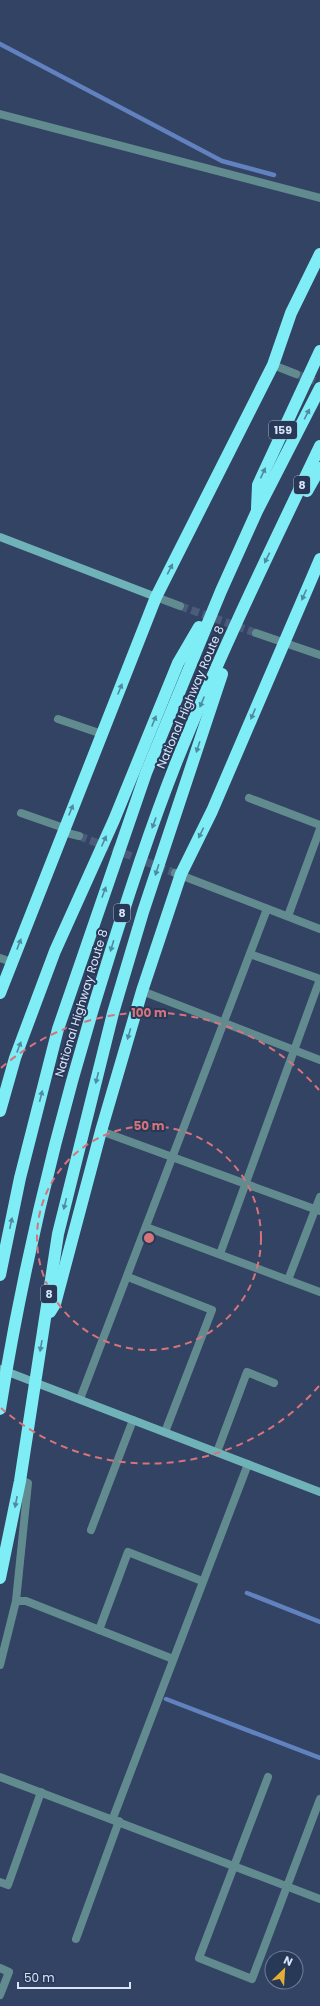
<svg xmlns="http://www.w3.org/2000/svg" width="320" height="2006" viewBox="0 0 320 2006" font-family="Poppins,sans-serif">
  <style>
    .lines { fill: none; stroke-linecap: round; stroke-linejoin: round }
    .stream { stroke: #6181bf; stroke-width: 4.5 }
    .street-tunnel { stroke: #4b5b79; stroke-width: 8; stroke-dasharray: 8 4; stroke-linecap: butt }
    .street { stroke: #628b8f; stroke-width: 8 }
    .secondary { stroke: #6fb3b9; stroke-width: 8 }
    .highway { stroke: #7fedf6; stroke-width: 12 }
    .oneway { fill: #4f8a9f }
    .ring { fill: none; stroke: #d7737b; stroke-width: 2; stroke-dasharray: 7 5 }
    .labels { text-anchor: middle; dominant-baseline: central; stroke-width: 4; stroke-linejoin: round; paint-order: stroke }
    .shield { fill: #283958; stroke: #a4b1c8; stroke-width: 1 }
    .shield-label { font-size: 11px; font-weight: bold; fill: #d9e4f8 }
    .street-label { font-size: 12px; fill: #d9e4f8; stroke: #283958 }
    .centre { fill: #d7737b; stroke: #283958; stroke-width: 2 }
    .ring-label { font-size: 12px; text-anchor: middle; font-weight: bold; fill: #d7737b; stroke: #283958; stroke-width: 4; stroke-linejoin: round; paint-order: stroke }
  </style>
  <rect width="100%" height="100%" fill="#324363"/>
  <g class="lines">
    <g class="stream">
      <path d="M0,44L222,161L274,175"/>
      <path d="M247,1593L320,1622"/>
      <path d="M166,1699L320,1758"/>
    </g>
    <g class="street-tunnel">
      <path d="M296,374L320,383"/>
      <path d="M180,606L256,633"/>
      <path d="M79,836L175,873"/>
    </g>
    <g class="street">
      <path d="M0,114L320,198"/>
      <path d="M273,365L296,374"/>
      <path d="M156,597L180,606"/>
      <path d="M256,633L320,655"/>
      <path d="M58,719L102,734"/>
      <path d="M249,798L320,825"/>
      <path d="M21,813L64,828"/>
      <path d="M63,832L79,836"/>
      <path d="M175,873L320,929"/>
      <path d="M288,916L320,829"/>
      <path d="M250,954L320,979"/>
      <path d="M0,958L12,962"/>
      <path d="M142,991L320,1060"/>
      <path d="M101,1131L320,1211"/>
      <path d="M146,1227L320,1292"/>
      <path d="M220,1254L320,979"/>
      <path d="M128,1277L212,1310L165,1432"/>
      <path d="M288,1280L320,1197"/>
      <path d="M80,1399L267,909"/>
      <path d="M217,1452L247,1372L274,1383"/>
      <path d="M91,1530L133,1420"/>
      <path d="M16,1601H26L173,1659"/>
      <path d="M99,1630L128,1552L202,1581"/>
      <path d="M0,1665L16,1601L28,1483L20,1480"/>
      <path d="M0,1777L320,1899"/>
      <path d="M268,1777L199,1958L252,1979L320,1799"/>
      <path d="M113,1818L248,1464"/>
      <path d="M0,1882L8,1885L41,1792"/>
      <path d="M76,1939L119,1821"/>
      <path d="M0,1968L9,1972L0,1995"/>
    </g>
    <g class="secondary">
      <path d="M0,537L156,597"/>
      <path d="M0,1369L320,1492"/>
    </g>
    <g class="highway">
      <path d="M307,491L320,468"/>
      <path d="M257,508L258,485L320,351"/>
      <path d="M0,993L156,597L273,365L291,313L320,254"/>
      <path d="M0,1111L15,1058L55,951L114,820L178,663L199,627"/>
      <path d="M0,1275L20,1178L58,1029L146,773L221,591L257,511L320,388"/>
      <path d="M50,1312L55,1304L101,1131L142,991L181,874L212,811L320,559"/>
      <path d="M0,1409C23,1266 57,1125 100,986C123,911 147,836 176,763C219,655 270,551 320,446"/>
      <path d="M0,1578L20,1481L58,1234L113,1013L143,912L222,674"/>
    </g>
  </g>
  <defs><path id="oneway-solid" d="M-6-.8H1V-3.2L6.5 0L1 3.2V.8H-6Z"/></defs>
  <g class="oneway">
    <use href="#oneway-solid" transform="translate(307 414) rotate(-63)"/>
    <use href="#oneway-solid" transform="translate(263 473) rotate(-65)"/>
    <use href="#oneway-solid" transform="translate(267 558) rotate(116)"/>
    <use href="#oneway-solid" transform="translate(170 569) rotate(-63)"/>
    <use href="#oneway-solid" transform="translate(304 595) rotate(114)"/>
    <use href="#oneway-solid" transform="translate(120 689) rotate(-68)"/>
    <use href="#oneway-solid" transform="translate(202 702) rotate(113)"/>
    <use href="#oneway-solid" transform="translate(253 714) rotate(113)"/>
    <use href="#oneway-solid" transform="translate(154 721) rotate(-68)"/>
    <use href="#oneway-solid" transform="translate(198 747) rotate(108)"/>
    <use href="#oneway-solid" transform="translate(71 810) rotate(-68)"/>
    <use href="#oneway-solid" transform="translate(154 823) rotate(110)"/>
    <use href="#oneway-solid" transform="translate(201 833) rotate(116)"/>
    <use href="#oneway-solid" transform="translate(104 841) rotate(-66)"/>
    <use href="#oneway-solid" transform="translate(157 870) rotate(108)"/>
    <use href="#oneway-solid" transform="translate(104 892) rotate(-70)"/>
    <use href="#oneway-solid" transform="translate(19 944) rotate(-69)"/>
    <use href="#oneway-solid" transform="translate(112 946) rotate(107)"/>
    <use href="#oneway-solid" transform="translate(129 1034) rotate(106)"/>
    <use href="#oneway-solid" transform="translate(19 1047) rotate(-69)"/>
    <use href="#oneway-solid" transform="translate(97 1078) rotate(104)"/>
    <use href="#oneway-solid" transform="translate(41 1096) rotate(-76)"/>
    <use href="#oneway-solid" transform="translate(65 1204) rotate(104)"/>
    <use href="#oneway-solid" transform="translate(11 1223) rotate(-78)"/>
    <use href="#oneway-solid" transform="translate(41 1346) rotate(100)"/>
    <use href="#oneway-solid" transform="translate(16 1502) rotate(101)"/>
  </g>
  <g class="ring">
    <circle cx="149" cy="1238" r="112"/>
    <path d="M319 1386A225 225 0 0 1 1 1408M1 1068A225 225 0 0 1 319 1090"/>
  </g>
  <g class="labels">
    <g class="shield">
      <rect x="269" y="421" width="28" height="18" rx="3"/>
      <rect x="294" y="476" width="16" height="18" rx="3"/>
      <rect x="114" y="904" width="16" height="18" rx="3"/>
      <rect x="41" y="1285" width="16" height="18" rx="3"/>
    </g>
    <g class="shield-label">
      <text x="283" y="430">159</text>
      <text x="302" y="485">8</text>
      <text x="122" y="913">8</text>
      <text x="49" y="1294">8</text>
    </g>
    <g class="street-label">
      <text transform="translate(190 697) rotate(-67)">National Highway Route 8</text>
      <text transform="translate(81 1003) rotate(-73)">National Highway Route 8</text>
    </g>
  </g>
  <circle cx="149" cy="1238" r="6" class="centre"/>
  <g class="ring-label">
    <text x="149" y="1017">100 m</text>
    <text x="149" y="1130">50 m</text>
  </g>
  <g transform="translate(284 1970) rotate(25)"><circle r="19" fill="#283958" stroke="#6f7d98"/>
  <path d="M0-3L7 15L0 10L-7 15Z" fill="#e4ad35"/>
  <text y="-6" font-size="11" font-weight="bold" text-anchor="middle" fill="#d9e4f8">N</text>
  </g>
  <path d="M18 1982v6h112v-6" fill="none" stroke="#d9e4f8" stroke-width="2"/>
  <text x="24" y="1982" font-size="12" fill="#d9e4f8" stroke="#283958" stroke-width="3" paint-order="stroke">50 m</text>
</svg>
